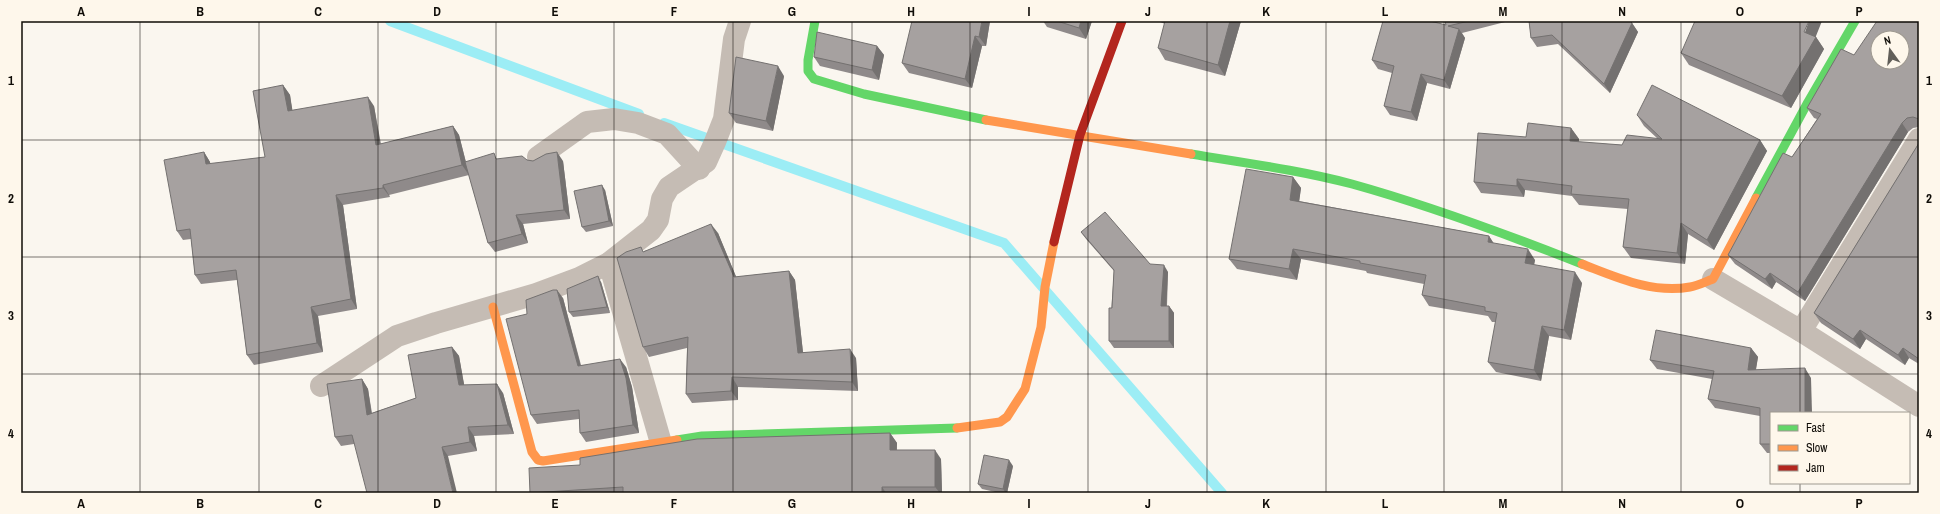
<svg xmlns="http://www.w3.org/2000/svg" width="1940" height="514" viewBox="0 0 1940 514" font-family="'Archivo Narrow',sans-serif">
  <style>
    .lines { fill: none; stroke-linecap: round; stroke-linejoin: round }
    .stream { stroke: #9cedf5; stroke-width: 10 }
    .street { stroke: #c5bcb4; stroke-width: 22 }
    .fast { stroke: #63d668; stroke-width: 9 }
    .slow { stroke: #ff974d; stroke-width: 9 }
    .jam { stroke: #b3261e; stroke-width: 9 }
    .wall { fill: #8f8a8a }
    .shaded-wall { fill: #747170 }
    .building { fill: #a6a1a0; stroke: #747170; fill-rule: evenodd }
    .grid { fill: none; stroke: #0f0c07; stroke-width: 1; stroke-opacity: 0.55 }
    .neatline { fill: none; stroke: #0f0c07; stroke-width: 1.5 }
    .grid-label { font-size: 13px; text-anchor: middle; font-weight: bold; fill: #0f0c07 }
  </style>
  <rect width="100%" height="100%" fill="#faf6ef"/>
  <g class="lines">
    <g class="stream">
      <path d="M390,21L639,114"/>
      <path d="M664,123L1004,243L1222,493"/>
    </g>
    <g class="street">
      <path d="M538,157L587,122L614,119L638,123L667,134L699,169"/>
      <path d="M609,263L661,443"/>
      <path d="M1713,279L1801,331L1919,139"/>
      <path d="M1801,331L1919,406"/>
      <path d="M321,386L397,336L436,323L536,294L579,278L609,263L651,230L658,220L662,199L669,187L706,162L715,142L724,119L734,39L740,21"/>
    </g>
    <g class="fast">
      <path d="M815,21L808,60V71L814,79L864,94L986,120"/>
      <path d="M1191,154C1245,163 1299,170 1352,184C1431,206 1506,234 1582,264"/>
      <path d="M1756,198L1808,102L1855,21"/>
      <path d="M677,440L702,436L957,428"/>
    </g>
    <g class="slow">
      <path d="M986,120L1191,154"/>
      <path d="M1582,264C1616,277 1652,294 1690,287C1697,286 1705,282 1713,279L1756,198"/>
      <path d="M493,307L532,452L538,460L543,461L677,440"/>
      <path d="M957,428L1000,422L1007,417L1025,389L1041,327L1045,287L1054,242"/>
    </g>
    <path class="jam" d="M1054,242L1080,135L1122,21"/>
  </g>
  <g class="wall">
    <path d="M990,21L986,46H982L972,88L909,73L902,63Z"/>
    <path d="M1043,21H1092L1086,39L1047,27Z"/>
    <path d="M1158,21H1241L1225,76L1165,60L1158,48L1165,24Z"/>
    <path d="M1445,21H1509L1462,33L1465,38L1450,89L1427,83L1417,121L1390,115L1384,106L1392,73L1378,69L1372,60L1446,25Z"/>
    <path d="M1529,21L1632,23L1638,32L1610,93L1558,44L1537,47L1531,38Z"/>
    <path d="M1919,21V127L1913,128L1908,132L1805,301L1776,282L1772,289L1735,264L1728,255L1792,157L1817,119L1814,118L1807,108L1854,55Z"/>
    <path d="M1816,37L1824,49L1791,108L1689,65L1681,53Z"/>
    <path d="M877,46L884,55L879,80L820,66L814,57Z"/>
    <path d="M784,76L773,131L736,123L729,113Z"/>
    <path d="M283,85L290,95L292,110L374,106L381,144L453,126L459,135L466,162L498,159L527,160L533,161H563L570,219L523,224L528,243L495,252L488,243L469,175L389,195L390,197L343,205L357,309L318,316L323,352L254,365L247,355L237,280L201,284L195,275L191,239L183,240L177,231L204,152L210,162V164L265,157Z"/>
    <path d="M1637,115L1760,140L1767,151L1714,250L1688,234L1685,264L1631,258L1623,247L1628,209L1579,205L1572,196L1525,190L1524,197L1481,193L1474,182L1526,137L1571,128L1579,139V142L1622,145L1658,139L1644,126Z"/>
    <path d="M1919,143V364L1909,358L1905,365L1866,339L1860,349L1821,323L1814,313Z"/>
    <path d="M1293,177L1301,188L1299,201L1489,236L1494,244L1535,260L1534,265L1582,283L1571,340L1549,336L1541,381L1496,372L1488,362L1496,322H1492L1488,316L1429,306L1422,295L1424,284L1367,273L1366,271L1301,259L1297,280L1237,269L1229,259Z"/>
    <path d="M605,190L613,226L586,232L582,227Z"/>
    <path d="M1081,232L1150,264L1168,272L1167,306H1169L1174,313V348H1114L1109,341L1114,271L1086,239Z"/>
    <path d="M718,233L736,277L789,271L795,280L803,352L856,358L858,391L738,387V400L692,403L686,394L687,348L649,357L643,347L644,251Z"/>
    <path d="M601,282L610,313L573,317L569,312Z"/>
    <path d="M563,298L581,365L626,367L632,387L639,433L586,442L580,433L579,419L537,424L531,415L527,314Z"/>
    <path d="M452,347L459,356L464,385L503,393L514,434L474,436L477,451L448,456L354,444L341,446L335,437L362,379L368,389L372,413L416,398Z"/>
    <path d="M1751,348L1758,357L1756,370L1811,378L1771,413V453H1767L1760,444V416L1715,408L1708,399L1712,379L1657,369L1650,360Z"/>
    <path d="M890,433L897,443V450L941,459L942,493H530L580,465Z"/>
    <path d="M1013,466L1007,493H1000L982,489L978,484Z"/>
  </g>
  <g class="shaded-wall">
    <path d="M982,21H990L986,46L979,37Z"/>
    <path d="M1081,21H1092L1086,39L1079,28Z"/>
    <path d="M1230,21H1241L1225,76L1218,65Z"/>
    <path d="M1809,21H1822L1814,41L1816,37L1824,49L1791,108L1782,96Z"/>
    <path d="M1632,23L1638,32L1610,93L1604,84Z"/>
    <path d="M1459,29L1465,38L1450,89L1444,80Z"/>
    <path d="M975,36L982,46L972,88L965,79Z"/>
    <path d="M877,46L884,55L879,80L872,70Z"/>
    <path d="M778,66L784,76L773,131L766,121Z"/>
    <path d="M1421,74L1427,83L1417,121L1411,112Z"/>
    <path d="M283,85L290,95L294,120L288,111Z"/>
    <path d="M368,97L374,106L382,154L376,145Z"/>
    <path d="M1902,123L1908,132L1805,301L1798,292Z"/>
    <path d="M453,126L459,135L469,175L462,165Z"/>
    <path d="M1571,128L1579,139L1577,152L1570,141Z"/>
    <path d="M1760,140L1767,151L1714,250L1707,240Z"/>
    <path d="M204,152L210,162L212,174L206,164Z"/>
    <path d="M557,152L563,161L570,219L564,210Z"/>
    <path d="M1293,177L1301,188L1298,210L1290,200Z"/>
    <path d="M1517,179L1525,190L1524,197L1517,186Z"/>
    <path d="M383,185L389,195L390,197L383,188Z"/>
    <path d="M602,185L605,190L613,226L609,221Z"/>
    <path d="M336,195L343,205L357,309L351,299Z"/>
    <path d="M516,215L523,224L528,243L522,234Z"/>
    <path d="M1681,223L1688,234L1685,264L1677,253Z"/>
    <path d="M711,224L718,233L740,286L734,277Z"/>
    <path d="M1489,236L1496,247L1488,242Z"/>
    <path d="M1293,249L1301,259L1297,280L1289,269Z"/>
    <path d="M1528,249L1535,260L1532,274L1525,263Z"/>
    <path d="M1164,265L1168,272L1166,313L1161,306Z"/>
    <path d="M789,271L795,280L804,362L798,353Z"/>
    <path d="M1575,272L1582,283L1571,340L1564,330Z"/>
    <path d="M1770,273L1776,282L1772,289L1765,279Z"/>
    <path d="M598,276L601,282L610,313L607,307Z"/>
    <path d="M557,290L563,298L583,375L578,366Z"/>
    <path d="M1169,306L1174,313V348L1169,341Z"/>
    <path d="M311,307L318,316L323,352L317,343Z"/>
    <path d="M1542,326L1549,336L1541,381L1534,370Z"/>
    <path d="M1860,330L1866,339L1860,349L1853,339Z"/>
    <path d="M452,347L459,356L466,395L459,385Z"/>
    <path d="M1751,348L1758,357L1754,379L1748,370Z"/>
    <path d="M1903,348L1909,358L1905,365L1898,355Z"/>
    <path d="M850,349L856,358L858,391L852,382Z"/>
    <path d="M620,359L626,367L632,387L639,433L633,425Z"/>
    <path d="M1805,368L1811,378L1812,413H1805Z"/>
    <path d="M732,377L738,387V400L731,391Z"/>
    <path d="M362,379L368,389L373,424L367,415Z"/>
    <path d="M497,384L503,393L514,434L508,425Z"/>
    <path d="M468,427L474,436L477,451L470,442Z"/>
    <path d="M890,433L897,443L896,459L890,450Z"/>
    <path d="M442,447L448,456L457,493H453Z"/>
    <path d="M935,450L941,459L942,493H940L935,487Z"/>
    <path d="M1009,460L1013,466L1007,493H1006L1003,489Z"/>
    <path d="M882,487L886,493H882Z"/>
  </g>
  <g class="building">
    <path d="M912,21H982L979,37L975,36L965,79L902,63Z"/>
    <path d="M1057,21H1081L1079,28Z"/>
    <path d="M1165,21H1230L1218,65L1158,48Z"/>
    <path d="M1383,21H1430L1446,25L1445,21H1469L1448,26L1459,29L1444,80L1421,74L1411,112L1384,106L1394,66L1372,60Z"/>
    <path d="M1529,21H1630L1632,23L1604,84L1552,35L1531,38Z"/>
    <path d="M1695,21H1809L1804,32L1816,37L1782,96L1681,53Z"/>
    <path d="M1877,21H1919V119L1913,117L1907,118L1902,123L1798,292L1770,273L1765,279L1728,255L1783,153L1792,157L1821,114L1807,108L1841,49L1854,55ZM1878,38H1902V62H1878Z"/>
    <path d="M817,32L877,46L872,70L814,57Z"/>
    <path d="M736,57L778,66L766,121L729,113Z"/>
    <path d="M283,85L288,111L368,97L376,145L453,126L462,165L383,185V188L336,195L351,299L311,307L317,343L247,355L236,270L195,275L190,229L177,231L164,160L204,152L206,164L265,157L253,91Z"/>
    <path d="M1652,85L1760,140L1707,240L1681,223L1677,253L1623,247L1629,199L1571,194L1572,186L1517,179V186L1474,182L1478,133L1526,137L1528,123L1571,128L1570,141L1622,145L1627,135L1662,139L1637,115Z"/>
    <path d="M1919,143V359L1903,348L1898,355L1860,330L1853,339L1814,313Z"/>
    <path d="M557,152L564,210L516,215L522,234L488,243L465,162L494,153L496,159L522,156L527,160L533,161L546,154Z"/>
    <path d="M1246,169L1293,177L1290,200L1489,236L1488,242L1528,249L1525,263L1575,272L1564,330L1542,326L1534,370L1488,362L1497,313L1485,311V307L1422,295L1426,275L1360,263V261L1293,249L1289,269L1229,259Z"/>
    <path d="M602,185L609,221L582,227L574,191Z"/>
    <path d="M1105,212L1150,264L1164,265L1161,306H1169V341H1109V308H1112L1114,270L1081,232Z"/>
    <path d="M711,224L734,277L789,271L798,353L850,349L852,382L732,377L731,391L686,394L688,337L643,347L617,258L626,252L641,247L643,252Z"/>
    <path d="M598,276L607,307L569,312L567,289Z"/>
    <path d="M553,290H557L578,366L620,359L626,378L633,425L580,433L579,410L531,415L506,319L527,314L526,300Z"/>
    <path d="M1656,330L1751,348L1748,370L1805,368V413H1771V444H1760V408L1708,399L1714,371L1650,360Z"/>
    <path d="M452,347L459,385L497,384L508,425L468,427L470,442L442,447L453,493H367L352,435L335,437L327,384L362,379L367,415L416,398L408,355Z"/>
    <path d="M890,433V450H935V487H882V493H623V487L530,493L529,468L580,465V458L697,439Z"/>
    <path d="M984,455L1009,460L1003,489L978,484Z"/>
  </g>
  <path class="grid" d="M140,21V493M259,21V493M378,21V493M496,21V493M614,21V493M733,21V493M852,21V493M970,21V493M1088,21V493M1207,21V493M1326,21V493M1444,21V493M1562,21V493M1681,21V493M1800,21V413M21,140H1919M21,257H1919M21,374H1919M1800,483V493"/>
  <rect width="1940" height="514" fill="none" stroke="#fef7eb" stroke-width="44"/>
  <rect x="1770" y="412" width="140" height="72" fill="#fef7eb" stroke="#9e9990"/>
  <rect x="1778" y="425" width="20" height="6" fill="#63d668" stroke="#9e9990"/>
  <text x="1806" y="432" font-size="12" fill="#0f0c07">Fast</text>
  <rect x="1778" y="445" width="20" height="6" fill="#ff974d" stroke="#9e9990"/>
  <text x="1806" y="452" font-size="12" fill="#0f0c07">Slow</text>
  <rect x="1778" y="465" width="20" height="6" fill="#b3261e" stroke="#9e9990"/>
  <text x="1806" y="472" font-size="12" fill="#0f0c07">Jam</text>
  <g transform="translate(1890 50) rotate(345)"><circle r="19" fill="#fef7eb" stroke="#9e9990"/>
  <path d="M0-3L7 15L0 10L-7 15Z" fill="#615e58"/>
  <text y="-6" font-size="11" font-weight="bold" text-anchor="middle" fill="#0f0c07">N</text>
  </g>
  <rect x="22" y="22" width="1896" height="470" class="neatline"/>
  <g class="grid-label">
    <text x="81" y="16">A</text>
    <text x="200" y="16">B</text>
    <text x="318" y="16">C</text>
    <text x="437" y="16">D</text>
    <text x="555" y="16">E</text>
    <text x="674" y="16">F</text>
    <text x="792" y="16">G</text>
    <text x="911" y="16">H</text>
    <text x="1029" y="16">I</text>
    <text x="1148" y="16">J</text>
    <text x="1266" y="16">K</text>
    <text x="1385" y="16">L</text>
    <text x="1503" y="16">M</text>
    <text x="1622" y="16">N</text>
    <text x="1740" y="16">O</text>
    <text x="1859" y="16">P</text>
    <text x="11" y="85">1</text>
    <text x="1929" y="85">1</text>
    <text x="11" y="203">2</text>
    <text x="1929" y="203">2</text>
    <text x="11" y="320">3</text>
    <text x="1929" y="320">3</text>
    <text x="11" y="438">4</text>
    <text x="1929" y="438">4</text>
    <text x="81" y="508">A</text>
    <text x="200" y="508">B</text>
    <text x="318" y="508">C</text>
    <text x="437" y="508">D</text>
    <text x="555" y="508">E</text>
    <text x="674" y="508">F</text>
    <text x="792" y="508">G</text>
    <text x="911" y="508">H</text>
    <text x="1029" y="508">I</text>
    <text x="1148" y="508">J</text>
    <text x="1266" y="508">K</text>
    <text x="1385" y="508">L</text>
    <text x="1503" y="508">M</text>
    <text x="1622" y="508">N</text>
    <text x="1740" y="508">O</text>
    <text x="1859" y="508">P</text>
  </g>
</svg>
